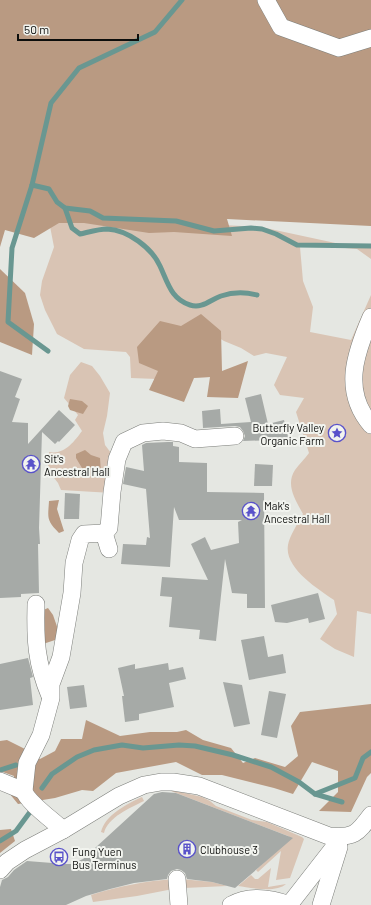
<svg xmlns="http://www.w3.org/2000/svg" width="371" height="905" viewBox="0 0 371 905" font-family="Barlow,sans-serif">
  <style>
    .green { fill: #d9c4b4 }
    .forest { fill: #b99a82 }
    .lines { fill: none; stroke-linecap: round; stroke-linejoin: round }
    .stream { stroke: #699791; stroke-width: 5 }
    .building { fill: #a6aaa7 }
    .minor-casing { stroke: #7c7e7a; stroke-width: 18 }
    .minor { stroke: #fff; stroke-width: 17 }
    .labels { text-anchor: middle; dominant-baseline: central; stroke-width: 4; stroke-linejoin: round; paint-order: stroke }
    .poi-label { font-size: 11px; fill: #0d0e0c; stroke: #f2f4ef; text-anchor: start }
  </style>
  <rect width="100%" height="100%" fill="#e5e7e2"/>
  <g class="green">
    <path d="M48,216L261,227L340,244L371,246V259L357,249L333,247H300L303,281L313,307L310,332L351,340L371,295V614L357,611L354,657L335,649L320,639L337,614L334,600C318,589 284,568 288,545C289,537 299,521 303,514C296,501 285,485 295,470C299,464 305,459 309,453L296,412L304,398L280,395L274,385L287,357L266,353L254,356L241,348L224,341L198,325L212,377L157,379L131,378L130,357L126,352L84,349L57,334L45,310L40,295L42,281L54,247Z"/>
    <path d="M81,362L92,366L100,376L110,393L107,416L103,433L105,445L111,453L112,493L61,490L58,483L48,470L49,452C64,455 74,442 82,431L75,420L78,415L64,398L70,375Z"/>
    <path d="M163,790H172L202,797L210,801L216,806L252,820L267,822L302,837L304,839L290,878L276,880L281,851L258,872L256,870L290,838L288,836L171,791Z"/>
    <path d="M142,797L144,801C130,808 108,817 104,833L101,832C105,815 127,804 142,797Z"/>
    <path d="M271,868L268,887L286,884C277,893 250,888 238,886L251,875L255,879H258Z"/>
    <path d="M174,879L173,889L137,896L93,902L91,895C119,886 146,881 174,879Z"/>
    <path d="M181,879L212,882L227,886L184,888Z"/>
  </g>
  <g class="forest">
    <path d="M0,0H371V226L227,219L232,236L174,232L149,233L84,223H59L34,238L5,230L0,247Z"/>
    <path d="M0,269L25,293L34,324L32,355L0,342Z"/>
    <path d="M201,314L221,331L222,371L248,361L238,398L207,397L210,377L194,378L184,402L149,390L158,371L139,363L137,347L160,321L181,326Z"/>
    <path d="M70,399L82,401L88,406L83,414L70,410L68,406Z"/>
    <path d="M85,450L91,455L100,458L101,473L88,478L76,458V454Z"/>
    <path d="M59,500L57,509L64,531L59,533C46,520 48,518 49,501Z"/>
    <path d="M48,608L53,615L61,638L40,645L29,616Z"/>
    <path d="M371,704V773L367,777L351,812L319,811L338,792V771L312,762L293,794L274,788L222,775H202L176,762L116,773L93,791L82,790L55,798L18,804L9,793L14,776L0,771V741L7,740L29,751L40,759L55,751L61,739H82L86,720L120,736L150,732H177L186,730L203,740L231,748L243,763L255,758L285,767L298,756L291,726L300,712Z"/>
    <path d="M11,829L15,841L0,853V830Z"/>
  </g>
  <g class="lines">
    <g class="stream">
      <path d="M32,185L49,189L57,202L65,208L90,211L103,218L176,221L214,231L251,228L262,229L276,234L297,245L371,246"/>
      <path d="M65,208L72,228L80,234C89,232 99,229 107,229C128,230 152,248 160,266C168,283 171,299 190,305C202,309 210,300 221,296C233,292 245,292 257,295"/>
      <path d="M48,351L8,322L12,248L32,185L51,103L79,68L155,32L182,0"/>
      <path d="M0,770L16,765"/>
      <path d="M42,788L52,774L77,757L94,750L122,745L143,748L179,745L195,746L233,755L271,767L299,782L315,794L342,802"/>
      <path d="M315,794L355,778L363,758L371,752"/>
      <path d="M0,841L16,831L30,812"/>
    </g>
  </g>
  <g class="building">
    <path d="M0,371L22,379L15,397L20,399L12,422L28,423V444L59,410L75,425L59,442L58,441L55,444L42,432L39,528L40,544H38L39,593L21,594V597L0,598Z"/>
    <path d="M261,394L268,424L284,420L289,441L276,445L275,440L243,441L245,436L243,431L240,427L235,426L203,428L202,411L220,409L221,424L251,422L245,398Z"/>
    <path d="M168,442H173V446L179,447V462L207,463V492L264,493L265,608H247V594L232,593L225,559L216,641L199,639L200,630L169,627L172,597L160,596L162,577L208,580L191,544L205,537L211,550L239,543L238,522L242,520H179L174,507L170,567L121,564L123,544L146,545L147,537L150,538L146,489L123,484L126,467L144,471L142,445L146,443Z"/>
    <path d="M255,464L273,465L272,486H254Z"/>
    <path d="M65,493L80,494L79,519H64Z"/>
    <path d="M318,593L325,619L309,623L308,618L287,623L275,622L271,605Z"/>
    <path d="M264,636L268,657L283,654L286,673L249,680L241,640Z"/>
    <path d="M28,658L33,677L30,678L33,705L0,710V664Z"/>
    <path d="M168,663L169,670L183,667L186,679L169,683L174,707L139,714V720L125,722L122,696H124L118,668L135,664V669Z"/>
    <path d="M223,682L242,685L250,724L234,727Z"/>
    <path d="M84,685L87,707L70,709L67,687Z"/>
    <path d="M269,691L286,694L277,738L261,735Z"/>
    <path d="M162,792L176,793L293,838L235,888L212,882L187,879L185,873L181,870L177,869L171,871L168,875L167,879L134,883L110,889L86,896L66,905H0V887L2,880L8,877L14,870L27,861L65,864H72L83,859L154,794Z"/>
  </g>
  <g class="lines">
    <defs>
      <g id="minor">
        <path d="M266,0L281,27L339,48L371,38"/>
        <path d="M371,317C355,354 342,391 371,425"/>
        <path d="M104,533L109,528L112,492L117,459L124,442L143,433L163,431L181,433L195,439L235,436"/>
        <path d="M36,604C35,639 36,663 50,696"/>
        <path d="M0,781L24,791"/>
        <path d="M63,830C54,821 27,802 24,791L27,763L41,735L51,698V684L61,657L72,593L74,563L80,540L84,534L104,533L109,549"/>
        <path d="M0,870L7,862L25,850L63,830L119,796L144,785L161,782H173L199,786L329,836C354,838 357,834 371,815"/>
        <path d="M177,879L179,905"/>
        <path d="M231,905C249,895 271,898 290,905"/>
        <path d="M289,905L342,837"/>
        <path d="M321,905L339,847"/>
      </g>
    </defs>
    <use href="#minor" class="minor-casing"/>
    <use href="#minor" class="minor"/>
  </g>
  <defs>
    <symbol id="sight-ring" viewBox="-11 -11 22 22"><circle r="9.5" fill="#f2f4ef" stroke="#5952ca" stroke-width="1.5"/><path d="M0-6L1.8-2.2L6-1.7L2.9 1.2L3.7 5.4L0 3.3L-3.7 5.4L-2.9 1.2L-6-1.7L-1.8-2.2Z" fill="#5952ca"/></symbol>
    <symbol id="temple-ring" viewBox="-11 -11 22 22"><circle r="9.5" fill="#f2f4ef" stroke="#5952ca" stroke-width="1.5"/><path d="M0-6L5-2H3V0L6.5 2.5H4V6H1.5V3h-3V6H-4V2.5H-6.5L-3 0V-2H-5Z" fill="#5952ca"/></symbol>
    <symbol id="building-ring" viewBox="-11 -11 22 22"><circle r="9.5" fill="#f2f4ef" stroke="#5952ca" stroke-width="1.5"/><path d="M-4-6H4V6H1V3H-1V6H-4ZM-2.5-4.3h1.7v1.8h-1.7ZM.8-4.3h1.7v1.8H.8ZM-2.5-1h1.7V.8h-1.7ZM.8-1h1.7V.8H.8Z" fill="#5952ca"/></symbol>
    <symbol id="bus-ring" viewBox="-11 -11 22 22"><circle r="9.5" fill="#f2f4ef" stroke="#5952ca" stroke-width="1.5"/><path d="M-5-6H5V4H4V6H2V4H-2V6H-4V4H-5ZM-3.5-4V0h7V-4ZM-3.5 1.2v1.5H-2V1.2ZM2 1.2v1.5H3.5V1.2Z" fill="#5952ca"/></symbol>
  </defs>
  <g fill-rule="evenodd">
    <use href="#sight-ring" x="327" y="423" width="20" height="20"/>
    <use href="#temple-ring" x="21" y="454" width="20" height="20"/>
    <use href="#temple-ring" x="241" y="501" width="20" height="20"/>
    <use href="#building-ring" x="177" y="839" width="20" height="20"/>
    <use href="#bus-ring" x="49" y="847" width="20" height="20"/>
  </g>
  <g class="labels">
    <g class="poi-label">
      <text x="324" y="427" text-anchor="end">Butterfly Valley<tspan x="324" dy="13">Organic Farm</tspan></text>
      <text x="44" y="458">Sit's<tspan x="44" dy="13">Ancestral Hall</tspan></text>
      <text x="264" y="505">Mak's<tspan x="264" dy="13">Ancestral Hall</tspan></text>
      <text x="200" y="849">Clubhouse 3</text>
      <text x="72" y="851">Fung Yuen<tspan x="72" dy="13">Bus Terminus</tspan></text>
    </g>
  </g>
  <path d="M18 34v6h120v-6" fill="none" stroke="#0d0e0c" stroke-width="2"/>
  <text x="24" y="34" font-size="12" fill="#0d0e0c" stroke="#f2f4ef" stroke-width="3" paint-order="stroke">50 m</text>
</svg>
